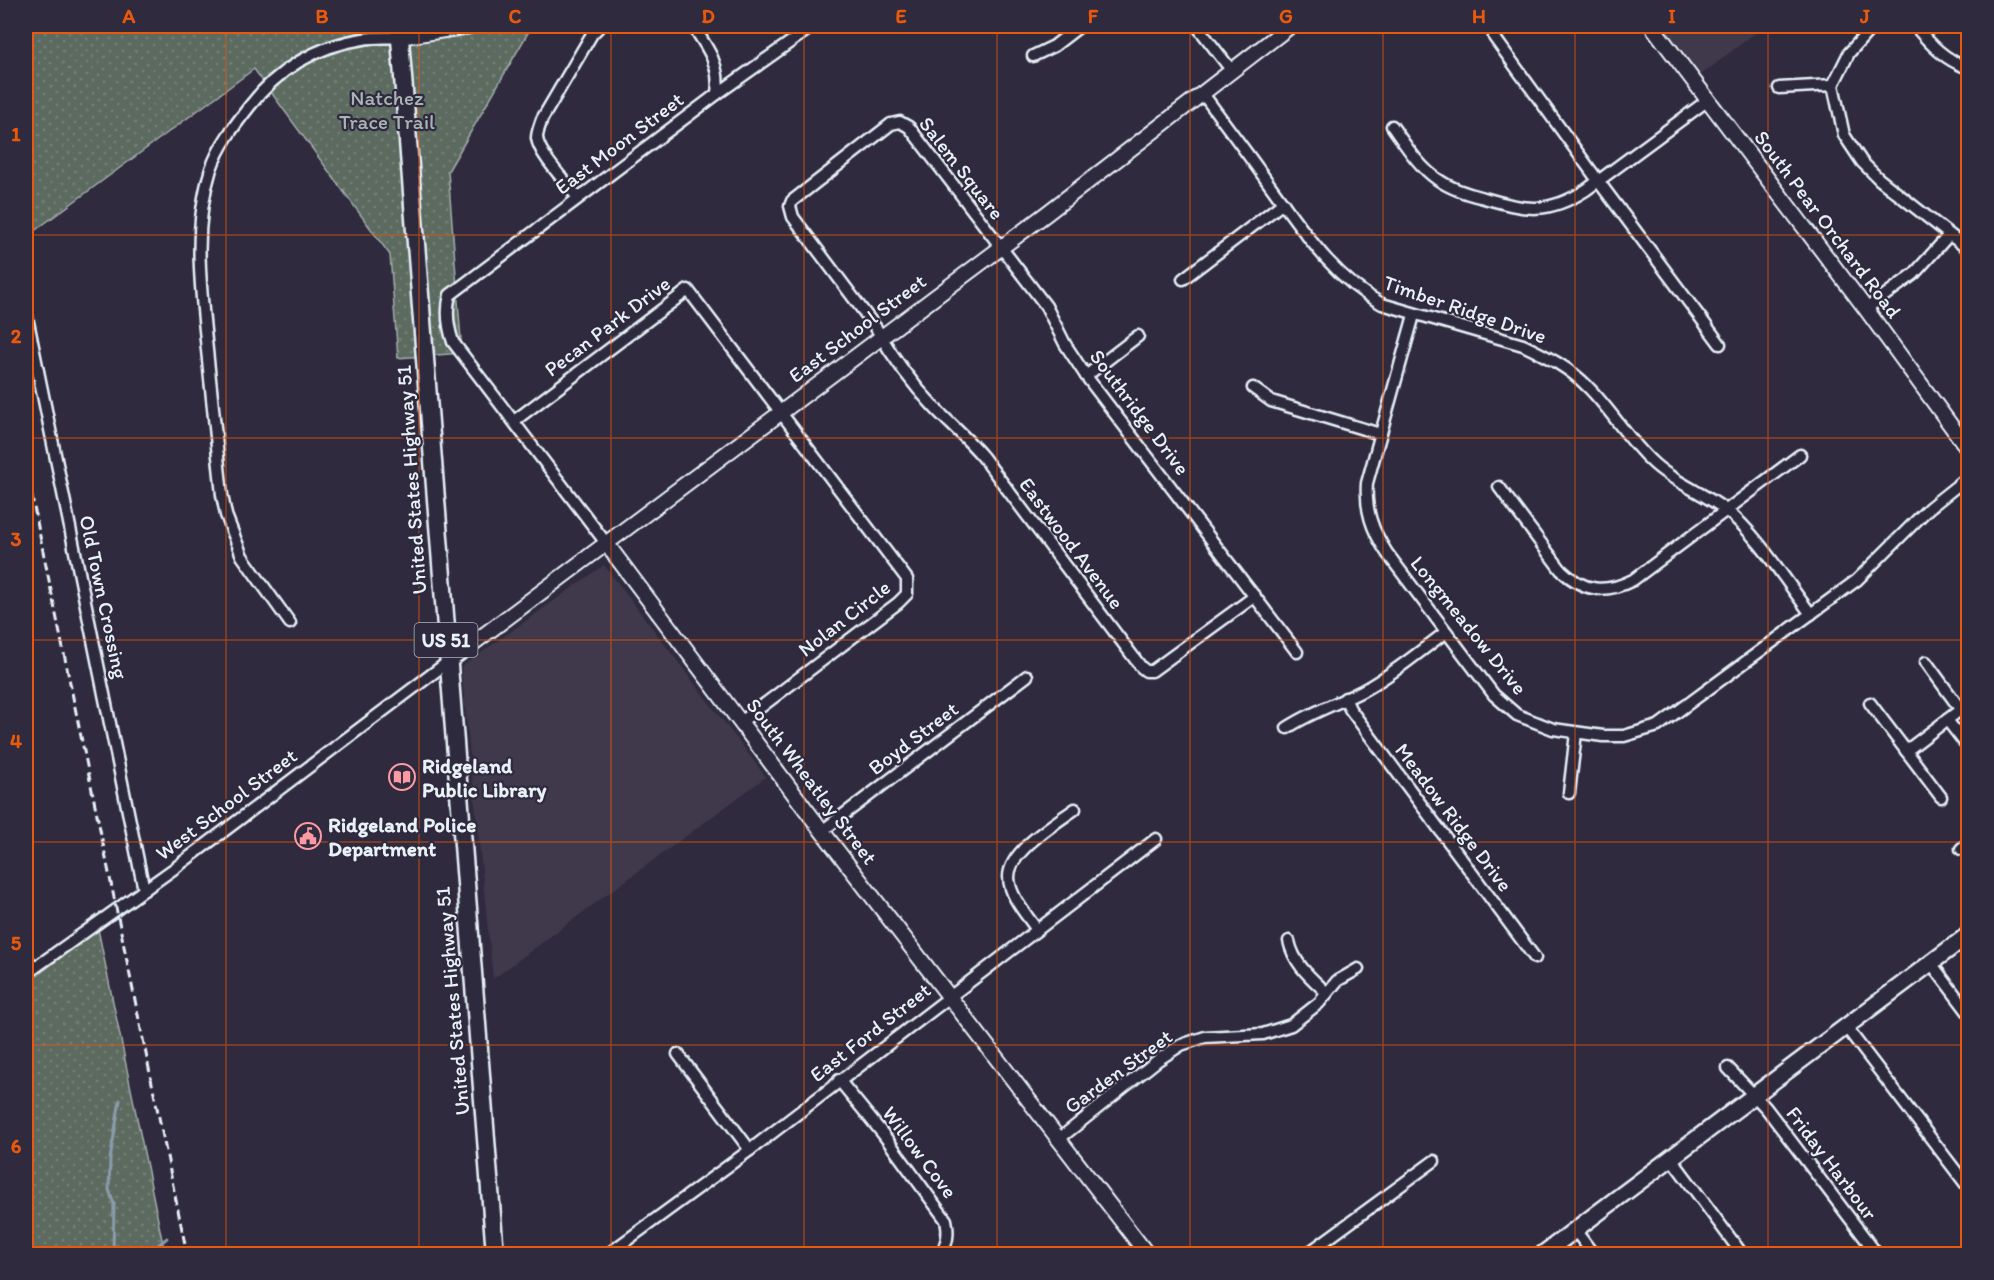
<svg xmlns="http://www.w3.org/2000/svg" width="1994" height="1280" viewBox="0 0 1994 1280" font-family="Itim,sans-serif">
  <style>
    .built { fill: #41384c }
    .park { fill: url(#park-dots); stroke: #a2aeac; stroke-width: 1.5 }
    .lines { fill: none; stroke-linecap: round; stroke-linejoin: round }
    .stream { stroke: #8a9cab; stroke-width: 3 }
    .minor-casing { stroke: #e8f1f8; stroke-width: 15 }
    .tertiary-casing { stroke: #e8f1f8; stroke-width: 18 }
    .secondary-casing { stroke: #e8f1f8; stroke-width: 20 }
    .primary-casing { stroke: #e8f1f8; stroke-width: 21 }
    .minor { stroke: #2f2a3d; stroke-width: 10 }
    .tertiary { stroke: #2f2a3d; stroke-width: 14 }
    .secondary { stroke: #2f2a3d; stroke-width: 15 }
    .primary { stroke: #2f2a3d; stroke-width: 16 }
    .rail { stroke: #e8f1f8; stroke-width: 3; stroke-dasharray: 9 4.5; stroke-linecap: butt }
    .grid { fill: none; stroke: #e8590c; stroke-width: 1.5; stroke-opacity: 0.55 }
    .labels { text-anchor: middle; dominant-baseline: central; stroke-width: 4.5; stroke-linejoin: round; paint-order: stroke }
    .shield { fill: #2f2a3d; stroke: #b0b5c0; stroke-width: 1.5 }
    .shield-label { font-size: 20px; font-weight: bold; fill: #e8f1f8 }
    .park-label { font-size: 21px; fill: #a9b5b4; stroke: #2f2a3d }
    .street-label { font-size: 21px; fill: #e8f1f8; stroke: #2f2a3d }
    .poi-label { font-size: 21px; font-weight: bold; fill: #e8f1f8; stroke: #2f2a3d; text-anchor: start }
    .neatline { fill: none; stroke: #e8590c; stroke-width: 2 }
    .grid-label { font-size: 20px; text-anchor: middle; font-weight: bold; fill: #e8590c }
  </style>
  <defs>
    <pattern id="park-dots" width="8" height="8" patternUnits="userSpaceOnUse" patternTransform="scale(1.5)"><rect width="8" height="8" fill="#5c6b61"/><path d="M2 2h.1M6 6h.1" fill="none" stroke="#738178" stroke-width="1.8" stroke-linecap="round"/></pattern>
  </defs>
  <rect width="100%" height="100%" fill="#2f2a3d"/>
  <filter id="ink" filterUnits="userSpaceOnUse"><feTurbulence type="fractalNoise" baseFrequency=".0167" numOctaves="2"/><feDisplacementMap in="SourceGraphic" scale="12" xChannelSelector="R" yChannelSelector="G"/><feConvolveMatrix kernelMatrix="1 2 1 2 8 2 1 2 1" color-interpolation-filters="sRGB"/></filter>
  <g filter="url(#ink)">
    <g class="built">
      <path d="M1663,26H1764L1700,76Z"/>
      <path d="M604,565L766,777L493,979L461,667Z"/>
    </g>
    <g class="park">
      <path d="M26,26H532L448,171L462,353L398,358L390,255L254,69L26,237Z"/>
      <path d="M98,929L165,1254H26V984Z"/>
    </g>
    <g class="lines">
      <g class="stream">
        <path d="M113,1254L114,1204L109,1190L110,1159L120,1100"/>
        <path d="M147,1254L167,1238"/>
      </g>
      <defs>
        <g id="minor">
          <path d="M693,26C708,48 721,66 717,94"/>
          <path d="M1197,26L1232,71"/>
          <path d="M1873,26L1849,53L1833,85L1844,135L1862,162L1879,179L1968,249"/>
          <path d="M1915,26C1931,45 1945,60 1968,68"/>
          <path d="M1494,37L1599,182L1720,344"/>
          <path d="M1033,56L1054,46L1080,26"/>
          <path d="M1779,88L1833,85"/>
          <path d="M1203,94C1225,124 1248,154 1269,184C1302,229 1332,277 1382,304L1523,345C1546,356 1570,368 1588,387C1611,410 1627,438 1650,460C1672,482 1703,492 1727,511C1757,534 1787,583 1811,614"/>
          <path d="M1392,126C1405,144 1418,166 1437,179C1451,189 1467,194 1484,198C1526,210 1547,215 1586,190L1708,100"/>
          <path d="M578,198C567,183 539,155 537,138C537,132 540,125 542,119L592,34L600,26"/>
          <path d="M1183,279L1283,203"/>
          <path d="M1866,309L1914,274L1949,235"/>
          <path d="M26,312L144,890"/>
          <path d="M1414,315L1367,483C1365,510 1372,530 1387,553L1494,695L1517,715L1553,729L1603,736H1624L1658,726L1857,580L1929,508L1968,477"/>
          <path d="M1086,376L1138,336"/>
          <path d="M1253,388L1271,401L1380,434"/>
          <path d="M514,421L688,290L907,579V594L898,603L741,722"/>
          <path d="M1499,487L1561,570C1584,592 1605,594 1633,580L1800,455"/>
          <path d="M606,543L453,342C448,327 446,310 450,295L717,94L813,26"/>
          <path d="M1255,596L1152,671H1146L1141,667L983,457C968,439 950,424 934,407C912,384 892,356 876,328L793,217L790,206L792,201L891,124L900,122L909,127L1046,306L1065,344L1086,376L1297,652"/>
          <path d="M290,623L242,556L226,515L222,495C217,447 212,399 207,350C201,289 192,229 211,169C219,146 234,126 249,107C277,70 316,46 363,39C375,37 387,38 399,37"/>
          <path d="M1926,662L1961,710"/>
          <path d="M1345,698L1350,709L1535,958"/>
          <path d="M1870,703L1941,797"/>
          <path d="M1947,720L1968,747"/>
          <path d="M1287,728C1311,712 1337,704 1362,691C1392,675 1419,652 1446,632"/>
          <path d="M1906,751L1968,704"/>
          <path d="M1569,793L1576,733"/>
          <path d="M822,831L1027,676"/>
          <path d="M1961,849L1968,843"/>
          <path d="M1037,930C1027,915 1009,896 1009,877C1009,851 1056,823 1075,809"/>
          <path d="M1289,941C1294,964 1310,977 1327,993"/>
          <path d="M26,957L34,968"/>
          <path d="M1931,963L1968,1012"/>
          <path d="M26,974L179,865L448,662"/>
          <path d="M1846,1027L1968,1187"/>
          <path d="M678,1054L750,1150"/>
          <path d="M1728,1068L1766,1108L1877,1254"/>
          <path d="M839,1080L883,1134L946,1220C949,1233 948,1244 940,1254"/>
          <path d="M1059,1139L1158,1060L1181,1045L1205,1037L1263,1034L1291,1025L1319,1003L1337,981L1358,969"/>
          <path d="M1671,1158L1742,1254"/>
          <path d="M1575,1230L1593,1254"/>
          <path d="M608,1254L750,1150L1156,839"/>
          <path d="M1307,1254L1434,1161"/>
        </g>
        <g id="tertiary">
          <path d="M1652,26L1866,309L1968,449"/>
          <path d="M399,37L470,26"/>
          <path d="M606,543L822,831L1147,1254"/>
          <path d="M448,662L1046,214L1290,26"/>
        </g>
        <path id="secondary" d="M1543,1254L1968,935"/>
        <path id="primary" d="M399,26L495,1254"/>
      </defs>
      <use href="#minor" class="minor-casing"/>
      <use href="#tertiary" class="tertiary-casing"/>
      <use href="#secondary" class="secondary-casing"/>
      <use href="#primary" class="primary-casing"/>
      <use href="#minor" class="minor"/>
      <use href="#tertiary" class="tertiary"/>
      <use href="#secondary" class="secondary"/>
      <use href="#primary" class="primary"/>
      <path class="rail" d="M26,468L187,1254"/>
    </g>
  </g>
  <path class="grid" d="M226,26V1254M419,26V1254M611,26V1254M804,26V1254M997,26V1254M1190,26V1254M1383,26V1254M1575,26V1254M1768,26V1254M26,235H1968M26,438H1968M26,640H1968M26,842H1968M26,1045H1968"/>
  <defs>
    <symbol id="library-ring" viewBox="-11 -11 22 22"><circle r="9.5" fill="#2f2a3d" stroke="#ff9aa2" stroke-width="1.5"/><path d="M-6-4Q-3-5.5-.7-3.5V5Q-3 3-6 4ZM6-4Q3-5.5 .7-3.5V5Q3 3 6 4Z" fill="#ff9aa2"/></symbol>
    <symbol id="civic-ring" viewBox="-11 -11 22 22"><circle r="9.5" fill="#2f2a3d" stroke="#ff9aa2" stroke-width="1.5"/><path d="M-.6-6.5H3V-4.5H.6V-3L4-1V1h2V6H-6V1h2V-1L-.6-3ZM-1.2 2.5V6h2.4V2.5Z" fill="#ff9aa2"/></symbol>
  </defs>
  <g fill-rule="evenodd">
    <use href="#library-ring" x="387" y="762" width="30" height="30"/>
    <use href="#civic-ring" x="293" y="821" width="30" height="30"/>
  </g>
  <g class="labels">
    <rect class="shield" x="414.5" y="623" width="63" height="34" rx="4.5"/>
    <g class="shield-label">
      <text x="446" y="640">US 51</text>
    </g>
    <g class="park-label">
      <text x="387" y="97">Natchez<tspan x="387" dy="24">Trace Trail</tspan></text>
    </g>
    <g class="street-label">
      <text transform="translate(619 143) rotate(-37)">East Moon Street</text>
      <text transform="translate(962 168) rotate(52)">Salem Square</text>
      <text transform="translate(1828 224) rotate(53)">South Pear Orchard Road</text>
      <text transform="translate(1465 309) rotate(19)">Timber Ridge Drive</text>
      <text transform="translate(607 326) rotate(-37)">Pecan Park Drive</text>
      <text transform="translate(857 328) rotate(-37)">East School Street</text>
      <text transform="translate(1140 412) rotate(53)">Southridge Drive</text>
      <text transform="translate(411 480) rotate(-94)">United States Highway 51</text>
      <text transform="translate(1072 543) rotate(53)">Eastwood Avenue</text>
      <text transform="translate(104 597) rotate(78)">Old Town Crossing</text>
      <text transform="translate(844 618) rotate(-38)">Nolan Circle</text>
      <text transform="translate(1469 625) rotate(51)">Longmeadow Drive</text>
      <text transform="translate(913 738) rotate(-37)">Boyd Street</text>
      <text transform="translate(812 781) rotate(53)">South Wheatley Street</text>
      <text transform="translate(226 804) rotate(-37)">West School Street</text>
      <text transform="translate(1454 817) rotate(53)">Meadow Ridge Drive</text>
      <text transform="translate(452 1001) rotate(-95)">United States Highway 51</text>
      <text transform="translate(870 1032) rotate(-38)">East Ford Street</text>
      <text transform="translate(1118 1071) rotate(-36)">Garden Street</text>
      <text transform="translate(920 1152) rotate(53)">Willow Cove</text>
      <text transform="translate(1832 1163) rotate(53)">Friday Harbour</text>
    </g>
    <g class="poi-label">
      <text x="422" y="765">Ridgeland<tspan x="422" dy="24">Public Library</tspan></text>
      <text x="328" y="824">Ridgeland Police<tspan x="328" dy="24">Department</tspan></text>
    </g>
  </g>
  <rect width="1994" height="1280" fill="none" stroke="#2f2a3d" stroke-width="66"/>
  <rect x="33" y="33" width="1928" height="1214" class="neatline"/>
  <g class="grid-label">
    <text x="129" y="23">A</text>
    <text x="322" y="23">B</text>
    <text x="515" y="23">C</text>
    <text x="708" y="23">D</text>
    <text x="901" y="23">E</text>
    <text x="1093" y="23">F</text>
    <text x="1286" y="23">G</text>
    <text x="1479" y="23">H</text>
    <text x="1672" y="23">I</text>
    <text x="1865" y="23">J</text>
    <text x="16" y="141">1</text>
    <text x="16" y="343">2</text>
    <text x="16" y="546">3</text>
    <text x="16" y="748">4</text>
    <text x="16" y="950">5</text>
    <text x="16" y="1153">6</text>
  </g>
</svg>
